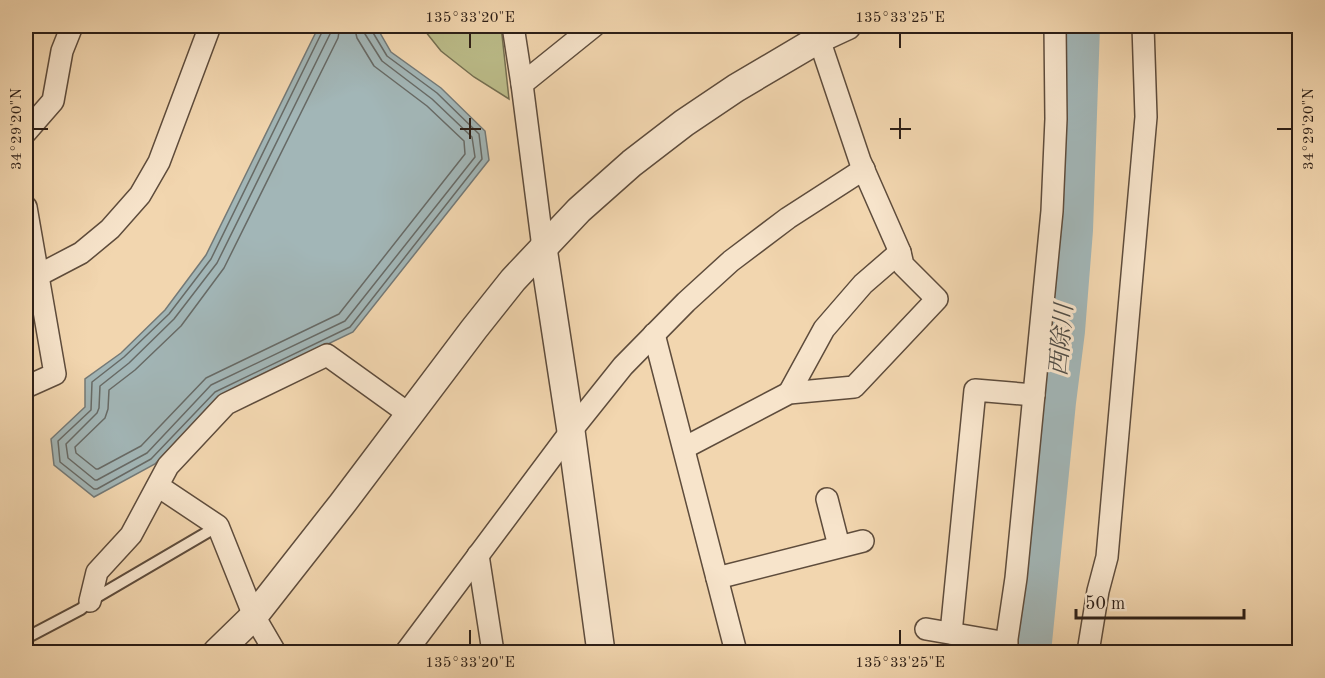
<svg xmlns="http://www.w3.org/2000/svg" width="1325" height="678" viewBox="0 0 1325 678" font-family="'Old Standard TT','Noto Serif JP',serif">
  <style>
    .green { fill: #bcbd8a; stroke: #746e50; stroke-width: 1.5 }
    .water { fill: #a2b6b7; stroke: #737977; stroke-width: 1.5 }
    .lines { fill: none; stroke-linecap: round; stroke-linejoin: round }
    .shore { stroke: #676a66; stroke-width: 1.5 }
    .river { stroke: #a2b6b7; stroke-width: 40 }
    .service-casing { stroke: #5e4c3c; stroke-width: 14 }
    .minor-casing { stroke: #5e4c3c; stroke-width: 24 }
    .tertiary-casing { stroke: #5e4c3c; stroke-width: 30 }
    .service { stroke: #f7e4cb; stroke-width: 10 }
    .minor { stroke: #f7e4cb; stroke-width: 21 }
    .tertiary { stroke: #f7e4cb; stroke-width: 27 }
    .ticks { fill: none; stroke: #2c1e16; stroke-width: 2 }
    .labels { text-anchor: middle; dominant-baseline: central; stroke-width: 6; stroke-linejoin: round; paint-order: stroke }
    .water-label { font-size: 24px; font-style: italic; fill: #4f4c46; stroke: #f7e4cb }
    .neatline { fill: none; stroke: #2c1e16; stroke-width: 2 }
    .ticks-label { font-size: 15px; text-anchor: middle; fill: #2c1e16 }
  </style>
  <rect width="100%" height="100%" fill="#f2d6af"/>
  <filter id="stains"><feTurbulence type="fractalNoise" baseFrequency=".00333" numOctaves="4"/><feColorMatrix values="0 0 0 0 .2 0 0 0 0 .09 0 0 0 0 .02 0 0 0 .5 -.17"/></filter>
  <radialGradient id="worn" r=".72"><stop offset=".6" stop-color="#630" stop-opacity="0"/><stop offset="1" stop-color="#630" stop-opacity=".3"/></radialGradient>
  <path class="green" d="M421,26H501L509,99L474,77L441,51Z"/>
  <path class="water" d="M319,26H376L391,52L441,88L485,131L489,160L353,332L218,397L155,464L94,497L54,465L51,439L85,407V379L121,353L165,310L206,255Z"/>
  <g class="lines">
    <g class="shore">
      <path d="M324,26L323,30L211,259L169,314L124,357L92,382L91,410L58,441L60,462L94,489H97L151,459L215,392L350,327L482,159L479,134L437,93L387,56L372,31L371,26"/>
      <path d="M331,26L330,34L217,263L174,319L129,363L100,386L99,408L97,413L66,444L68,458L95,480H97L147,453L211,385L345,321L475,157L472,137L432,99L382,61L365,34L363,26"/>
      <path d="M340,26L338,38L224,268L181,326L135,370L109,390L108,409L105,418L75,447L76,453L96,469H98L141,446L206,378L339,314L465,154L464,141L427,106L374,66L357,38L354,26"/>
    </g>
    <path class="river" d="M1031,652L1056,402L1065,331L1073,230L1080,26"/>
    <defs>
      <path id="service" d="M26,638L81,609L90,601L218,526"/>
      <g id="minor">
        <path d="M513,26L522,84L543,248"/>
        <path d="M522,84L594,26"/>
        <path d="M26,132L53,101L62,51L72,26"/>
        <path d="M26,207L55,374L26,387"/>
        <path d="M26,277L37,276L81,253L110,229L140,195L159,162L210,26"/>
        <path d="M654,334L736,652"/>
        <path d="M789,393L824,329L863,284L900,252"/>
        <path d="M684,448L789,393L854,387L937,299L903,265L900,252L860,161L819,39"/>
        <path d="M158,486L218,526L254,616L275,652"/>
        <path d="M827,499L839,546"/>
        <path d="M478,555L493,652"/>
        <path d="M717,578L863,541"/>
        <path d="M90,601L97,572L131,535L168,466L226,404L327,355L409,414"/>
        <path d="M926,629L1007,643"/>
        <path d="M951,633L975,390L1034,395"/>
        <path d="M406,652L571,431L623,366L686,302L731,261L788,218L864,169"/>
        <path d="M1005,652L1016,578L1052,211L1056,119L1055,26"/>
        <path d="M1088,652L1098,591L1107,557L1146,117L1143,26"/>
      </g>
      <g id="tertiary">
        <path d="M543,248L571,431L601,652"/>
        <path d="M217,652L254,616L342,504L474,329L513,280L579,210L632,163L684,123L736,88L819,39L847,26"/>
      </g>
    </defs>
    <use href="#service" class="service-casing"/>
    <use href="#minor" class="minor-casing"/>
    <use href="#tertiary" class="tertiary-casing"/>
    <use href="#service" class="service"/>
    <use href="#minor" class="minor"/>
    <use href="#tertiary" class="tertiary"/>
  </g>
  <path class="ticks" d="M470,33V48M900,33V48M470,118V139M900,118V139M33,129H48M460,129H481M890,129H911M1277,129H1292M470,630V645M900,630V645"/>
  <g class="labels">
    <g class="water-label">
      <text transform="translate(1063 340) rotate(-85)">西除川</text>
    </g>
  </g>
  <rect width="1325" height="678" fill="none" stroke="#f2d6af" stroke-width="66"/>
  <path d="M1076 609v9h168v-9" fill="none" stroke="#2c1e16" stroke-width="3"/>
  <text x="1085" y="609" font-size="18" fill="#2c1e16" stroke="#f7e4cb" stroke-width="4.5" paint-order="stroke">50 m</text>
  <rect x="33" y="33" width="1259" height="612" class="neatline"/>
  <g class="ticks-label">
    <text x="470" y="22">135°33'20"E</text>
    <text x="900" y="22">135°33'25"E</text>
    <text transform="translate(16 129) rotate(-90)" y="5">34°29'20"N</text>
    <text transform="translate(1308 129) rotate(-90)" y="5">34°29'20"N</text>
    <text x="470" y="667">135°33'20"E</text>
    <text x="900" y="667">135°33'25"E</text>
  </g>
  <rect width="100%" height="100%" filter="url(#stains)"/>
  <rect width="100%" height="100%" fill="url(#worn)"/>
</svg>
